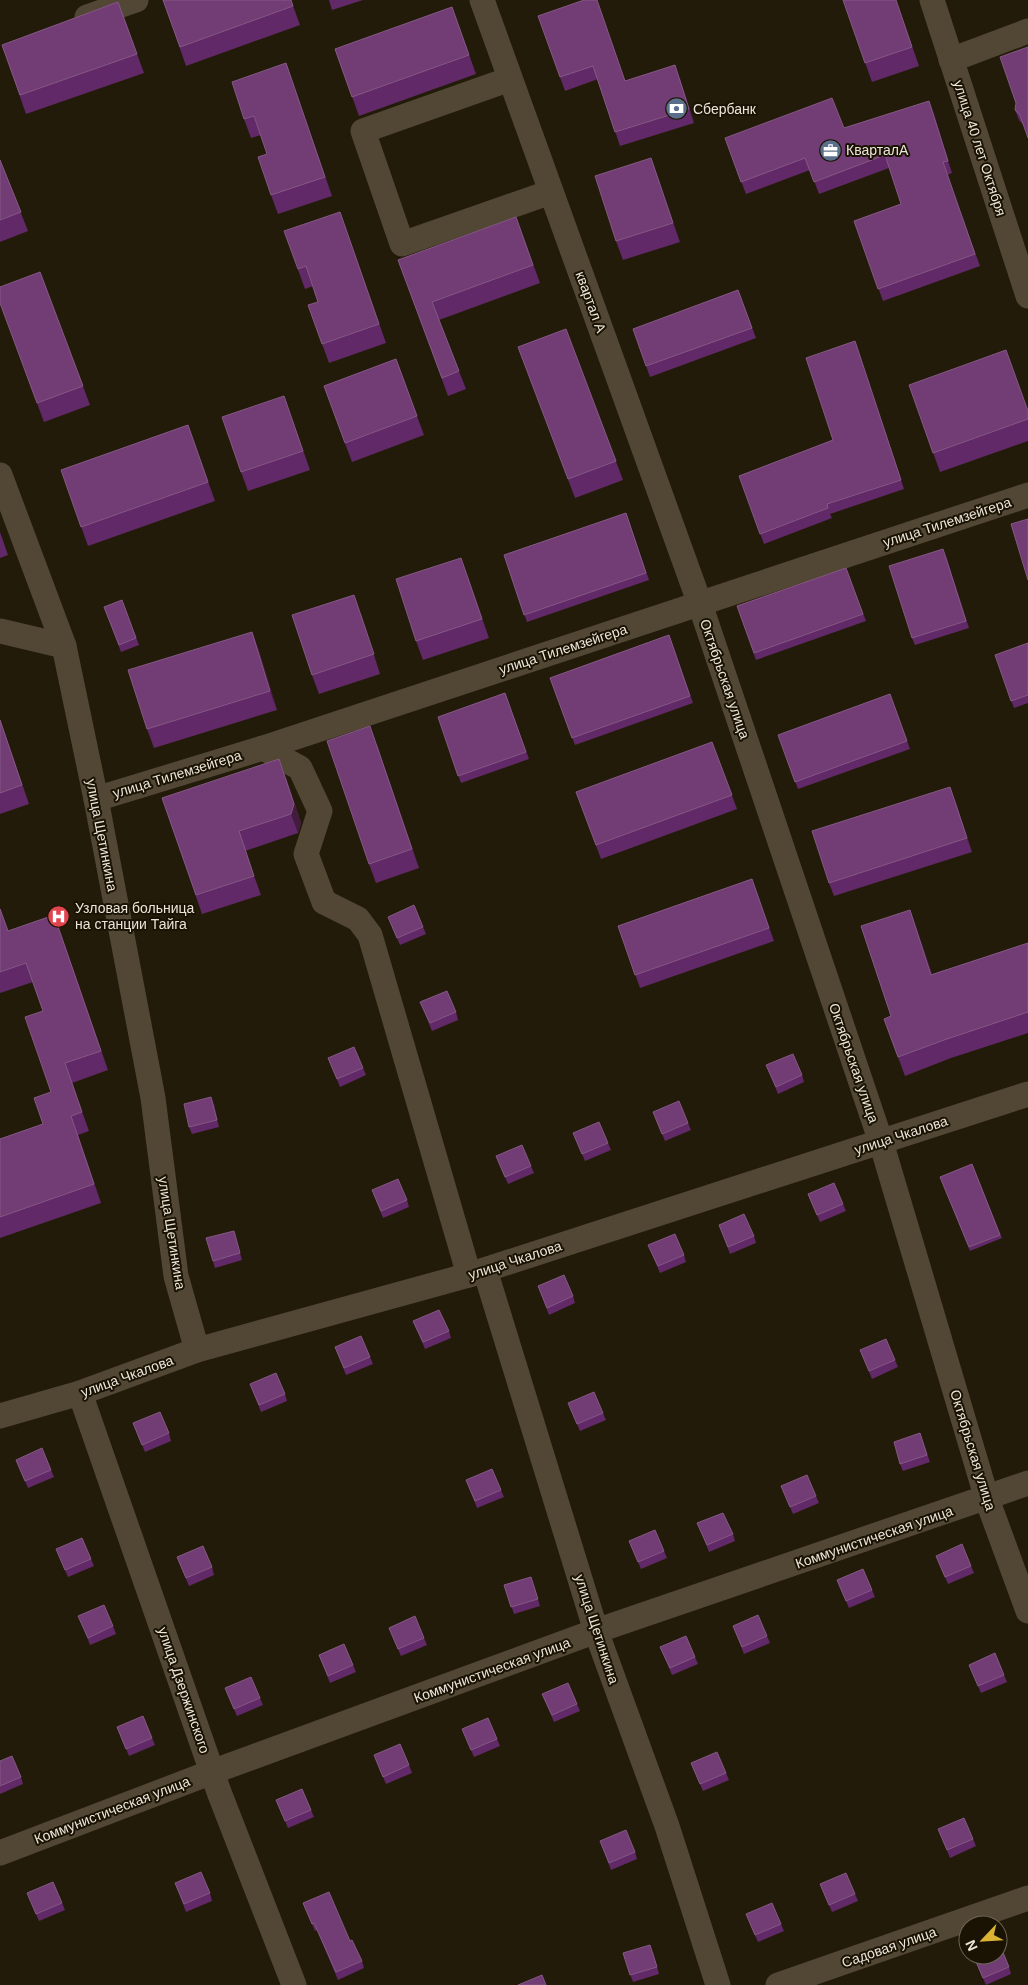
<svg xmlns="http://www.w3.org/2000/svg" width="1028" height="1985" viewBox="0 0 1028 1985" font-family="Helvetica,sans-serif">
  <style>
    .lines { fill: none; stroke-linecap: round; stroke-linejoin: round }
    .minor { stroke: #514734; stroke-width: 25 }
    .wall { fill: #622968 }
    .shaded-wall { fill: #431b3d }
    .building { fill: #713d74; stroke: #845884 }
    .labels { text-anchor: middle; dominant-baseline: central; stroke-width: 4; stroke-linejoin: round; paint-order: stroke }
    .poi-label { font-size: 14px; fill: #ebe5da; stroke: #1a1202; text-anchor: start }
    .street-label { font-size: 14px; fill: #ebe5da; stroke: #1a1202 }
  </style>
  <rect width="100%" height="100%" fill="#231b09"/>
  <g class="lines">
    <g class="minor">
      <path d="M482,0L700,604L881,1142L987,1499L1028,1611"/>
      <path d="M932,0L1028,296"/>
      <path d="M87,17L136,0"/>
      <path d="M951,60L1028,31"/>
      <path d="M510,79L363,131L402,244L551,192"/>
      <path d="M0,475L64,646L96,799L153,1098L176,1276L197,1350"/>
      <path d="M0,631L64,646"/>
      <path d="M263,748L300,768L320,811L306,854L324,902L358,919L370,935L469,1275"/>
      <path d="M96,799L263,748L1028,495"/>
      <path d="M485,1270L596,1631L667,1826L718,1985"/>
      <path d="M80,1393L219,1792L294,1985"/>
      <path d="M0,1416L80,1393L197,1350L469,1275L1028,1094"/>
      <path d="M0,1853L212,1772L596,1631L1028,1483"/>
      <path d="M778,1985L1028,1898"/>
    </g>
  </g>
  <g class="wall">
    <path d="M163,0H291L300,25L186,66Z"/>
    <path d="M329,0H363L332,10Z"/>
    <path d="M843,0H896L919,66L872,82Z"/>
    <path d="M118,2L144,73L26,114L2,45Z"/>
    <path d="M452,7L476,74L359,116L335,49Z"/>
    <path d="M538,16L625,81L680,79L694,123L620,146L598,79L565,91Z"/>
    <path d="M1028,47L1024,126L1019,120L1015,110Z"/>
    <path d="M286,63L332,196L278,214L271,195L267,154L261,135L251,138L244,119Z"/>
    <path d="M929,101L952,173L947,175L980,266L883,301L854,221L901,204L889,168L819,194L810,170L746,194L725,138L844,128Z"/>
    <path d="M651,158L680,242L623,260L616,241Z"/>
    <path d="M0,160L28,231L0,242Z"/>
    <path d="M340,212L386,343L329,363L308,305L318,302L313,286L305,289L284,231Z"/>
    <path d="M516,217L540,283L439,320L466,389L448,396L398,260Z"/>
    <path d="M40,272L90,405L44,422L0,303Z"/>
    <path d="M738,290L756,338L650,377L633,329Z"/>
    <path d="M566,329L623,480L575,498L518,347Z"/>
    <path d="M855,341L904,489L830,514L832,518L764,544L739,476L833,440Z"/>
    <path d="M396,359L424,435L352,462L324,386Z"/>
    <path d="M909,385L1028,411V441L940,472Z"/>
    <path d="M284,396L310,470L248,491L241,472Z"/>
    <path d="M188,425L215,501L88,546L61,470Z"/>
    <path d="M626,513L649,580L527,622L504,555Z"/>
    <path d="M0,532L8,555L0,558Z"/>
    <path d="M946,556L969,628L915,645L912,638Z"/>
    <path d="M846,568L866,621L756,660L737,606Z"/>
    <path d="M468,577L489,638L423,660L416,641Z"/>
    <path d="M122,600L139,645L121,652L104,607Z"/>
    <path d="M361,614L380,674L319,694L312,675Z"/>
    <path d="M252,632L259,651L277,710L154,748L147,729Z"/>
    <path d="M669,635L693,703L575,745L550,678Z"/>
    <path d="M1028,643V703L1014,708L995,655Z"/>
    <path d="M505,693L529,759L461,783L438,717Z"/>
    <path d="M890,694L910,749L798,789L778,735Z"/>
    <path d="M0,719L29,804L0,814Z"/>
    <path d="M712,742L737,809L601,859L576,792Z"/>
    <path d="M377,745L419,868L376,883L369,864Z"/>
    <path d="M286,778L301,823L298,833L245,851L261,895L202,914L162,798Z"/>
    <path d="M955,800L972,852L834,896L829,883Z"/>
    <path d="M752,879L774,941L640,988L618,926Z"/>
    <path d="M0,908L8,931L61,934L108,1070L72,1083L89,1131L78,1135L101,1203L0,1238V1139L43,1124L51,1092L43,1011L33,982L0,993Z"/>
    <path d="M910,910L932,974L1028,943V1033L951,1058L905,1076L884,1019L891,1016Z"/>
    <path d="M388,917L423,927L426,934L400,945Z"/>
    <path d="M420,1002L456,1012L458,1020L432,1031Z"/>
    <path d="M328,1058L363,1068L366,1075L340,1087Z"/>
    <path d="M766,1065L802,1075L804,1082L778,1094Z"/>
    <path d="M214,1104L219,1127L192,1134L189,1127Z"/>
    <path d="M653,1112L688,1123L691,1130L665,1141Z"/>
    <path d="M573,1133L608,1143L611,1150L585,1161Z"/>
    <path d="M496,1156L531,1166L534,1173L508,1184Z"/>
    <path d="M972,1164L1002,1238L970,1251L940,1177Z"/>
    <path d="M372,1190L407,1200L409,1207L383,1218Z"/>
    <path d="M808,1194L843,1204L846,1211L820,1222Z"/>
    <path d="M719,1225L754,1236L756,1243L730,1254Z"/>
    <path d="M234,1231L242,1260L215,1268L213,1261Z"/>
    <path d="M648,1245L684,1255L686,1262L660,1273Z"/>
    <path d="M538,1286L573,1296L575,1303L549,1315Z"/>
    <path d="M413,1321L449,1331L451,1338L425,1349Z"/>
    <path d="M335,1347L370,1357L373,1364L346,1375Z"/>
    <path d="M860,1350L895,1360L898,1367L872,1379Z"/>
    <path d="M250,1384L285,1394L287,1401L261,1412Z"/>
    <path d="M568,1403L603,1413L606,1420L580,1431Z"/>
    <path d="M133,1423L169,1433L171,1441L145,1452Z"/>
    <path d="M920,1433L930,1462L903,1471L900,1464Z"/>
    <path d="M16,1460L51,1470L54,1477L28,1488Z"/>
    <path d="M466,1480L501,1490L504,1497L477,1508Z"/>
    <path d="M781,1486L816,1496L819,1503L793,1514Z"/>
    <path d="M698,1524L733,1534L735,1541L709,1552Z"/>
    <path d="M629,1541L664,1551L667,1558L641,1569Z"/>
    <path d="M56,1549L91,1559L94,1566L68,1577Z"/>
    <path d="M936,1556L971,1566L974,1573L948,1584Z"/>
    <path d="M177,1557L212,1567L214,1575L189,1586Z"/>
    <path d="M837,1580L872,1590L875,1597L849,1608Z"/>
    <path d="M533,1584L540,1606L514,1614L504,1585Z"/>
    <path d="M79,1616L113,1626L116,1634L90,1645Z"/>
    <path d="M733,1626L767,1636L770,1643L744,1654Z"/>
    <path d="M389,1628L424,1638L427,1645L401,1656Z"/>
    <path d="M660,1647L695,1657L698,1664L672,1675Z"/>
    <path d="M319,1655L353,1665L356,1672L330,1683Z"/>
    <path d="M969,1665L1004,1675L1007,1682L981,1693Z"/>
    <path d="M225,1688L260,1698L263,1705L237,1716Z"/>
    <path d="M542,1694L577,1704L580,1711L554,1722Z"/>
    <path d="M117,1727L152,1738L155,1745L129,1756Z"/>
    <path d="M462,1729L497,1739L500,1746L474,1757Z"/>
    <path d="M374,1755L409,1765L412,1773L386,1784Z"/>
    <path d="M0,1761L21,1777L23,1784L0,1794Z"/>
    <path d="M691,1763L726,1773L729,1780L703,1791Z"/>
    <path d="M276,1800L311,1810L314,1817L288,1828Z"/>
    <path d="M938,1829L973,1839L976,1846L950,1858Z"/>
    <path d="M600,1841L635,1852L637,1859L611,1870Z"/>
    <path d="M175,1883L210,1893L212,1901L186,1912Z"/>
    <path d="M820,1884L855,1894L858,1901L832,1912Z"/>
    <path d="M27,1893L62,1903L65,1910L39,1921Z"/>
    <path d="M303,1903L350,1941L362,1961L364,1968L338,1980L317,1930L315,1931Z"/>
    <path d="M746,1914L781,1924L784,1931L758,1942Z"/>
    <path d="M653,1952L659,1974L633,1982L623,1953Z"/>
    <path d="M974,1957L1009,1967L1011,1974L986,1985Z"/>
  </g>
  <g class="shaded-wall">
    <path d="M675,65L680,79L694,123L689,109Z"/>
    <path d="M929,101L934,113L952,173L948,161Z"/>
    <path d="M651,158L658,177L680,242L673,223Z"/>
    <path d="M461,558L468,577L489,638L482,619Z"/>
    <path d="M252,632L259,651L277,710L270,691Z"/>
    <path d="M279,759L301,823L298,833L291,814Z"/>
    <path d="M950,787L955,800L972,852L967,838Z"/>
    <path d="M910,910L917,929L938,993L931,975Z"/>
    <path d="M211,1097L214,1104L219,1127L217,1120Z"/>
  </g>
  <g class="building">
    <path d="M163,0H291L293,6L180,47Z"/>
    <path d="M584,0H597L625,81L675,65L689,109L615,132L593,66L560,77L538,16Z"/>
    <path d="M843,0H896L912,47L865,63Z"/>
    <path d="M118,2L137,54L20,95L2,45Z"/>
    <path d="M452,7L469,55L352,97L335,49Z"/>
    <path d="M1028,47V138L1020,115L1015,110L1016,103L1000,57Z"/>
    <path d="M286,63L325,177L271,195L258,157L267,154L254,116L244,119L232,82Z"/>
    <path d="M832,98L844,128L929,101L948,161L943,162L975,254L878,289L854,221L901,204L885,155L814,182L805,158L741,182L725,138Z"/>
    <path d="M651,158L673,223L616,241L595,176Z"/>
    <path d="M0,160L21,212L0,220Z"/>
    <path d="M340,212L379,324L322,344L308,305L318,302L306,266L298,269L284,231Z"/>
    <path d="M516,217L533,265L432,302L459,371L442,378L398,260Z"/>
    <path d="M40,272L83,386L37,403L0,303V287Z"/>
    <path d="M738,290L752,328L646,366L633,329Z"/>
    <path d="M566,329L616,461L568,479L518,347Z"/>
    <path d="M855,341L901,480L827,504L828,508L760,534L739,476L833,440L806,358Z"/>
    <path d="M1006,350L1028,411V419L933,453L909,385Z"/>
    <path d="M396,359L417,416L345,443L324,386Z"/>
    <path d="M284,396L303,451L241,472L222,417Z"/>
    <path d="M188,425L208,482L81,527L61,470Z"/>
    <path d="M626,513L646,573L524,615L504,555Z"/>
    <path d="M1028,519V580L1011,524Z"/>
    <path d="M943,549L966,621L912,638L889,566Z"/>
    <path d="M461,558L482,619L416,641L396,579Z"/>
    <path d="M846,568L863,614L754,653L737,606Z"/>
    <path d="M354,595L374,654L312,675L292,615Z"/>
    <path d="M122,600L136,638L119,645L104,607Z"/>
    <path d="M252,632L270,691L147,729L128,670Z"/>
    <path d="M669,635L690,696L572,738L550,678Z"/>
    <path d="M1028,643V695L1011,701L995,655Z"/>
    <path d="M505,693L526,752L458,776L438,717Z"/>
    <path d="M890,694L907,741L795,782L778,735Z"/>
    <path d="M0,720L22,785L0,793Z"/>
    <path d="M370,726L412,849L369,864L327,741Z"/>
    <path d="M712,742L732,795L596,845L576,792Z"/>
    <path d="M279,759L294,804L291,814L239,831L254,876L196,895L162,798Z"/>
    <path d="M950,787L967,838L829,883L812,831Z"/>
    <path d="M752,879L769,928L635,975L618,926Z"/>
    <path d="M414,905L423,927L397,938L388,917Z"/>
    <path d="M0,909L8,931L54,915L101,1051L65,1063L82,1112L71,1116L94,1184L0,1217V1139L43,1124L34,1098L51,1092L25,1017L43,1011L26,963L0,972Z"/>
    <path d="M910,910L931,975L1028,943V1012L944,1040L898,1057L884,1019L891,1016L861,926Z"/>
    <path d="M447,991L456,1012L430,1023L420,1002Z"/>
    <path d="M354,1047L363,1068L337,1079L328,1058Z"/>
    <path d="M793,1054L802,1075L776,1087L766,1065Z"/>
    <path d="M211,1097L217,1120L189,1127L184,1104Z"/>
    <path d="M679,1101L688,1123L662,1134L653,1112Z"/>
    <path d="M599,1122L608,1143L582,1154L573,1133Z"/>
    <path d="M522,1145L531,1166L505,1177L496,1156Z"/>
    <path d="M972,1164L1000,1235L969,1247L940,1177Z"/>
    <path d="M398,1179L407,1200L381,1211L372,1190Z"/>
    <path d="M834,1183L843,1204L817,1215L808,1194Z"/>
    <path d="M744,1214L754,1236L728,1247L719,1225Z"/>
    <path d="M234,1231L240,1253L213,1261L206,1238Z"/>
    <path d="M675,1234L684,1255L658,1266L648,1245Z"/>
    <path d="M564,1275L573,1296L547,1308L538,1286Z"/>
    <path d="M439,1310L449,1331L423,1342L413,1321Z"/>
    <path d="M361,1336L370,1357L344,1368L335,1347Z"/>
    <path d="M886,1339L895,1360L869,1371L860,1350Z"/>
    <path d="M276,1373L285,1394L259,1405L250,1384Z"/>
    <path d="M594,1392L603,1413L577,1424L568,1403Z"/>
    <path d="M160,1412L169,1433L142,1445L133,1423Z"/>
    <path d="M920,1433L927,1455L900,1464L894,1442Z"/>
    <path d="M42,1448L51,1470L25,1481L16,1460Z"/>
    <path d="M492,1469L501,1490L475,1501L466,1480Z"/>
    <path d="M807,1475L816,1496L790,1507L781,1486Z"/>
    <path d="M723,1513L733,1534L707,1545L697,1523Z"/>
    <path d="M655,1530L664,1551L638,1562L629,1541Z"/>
    <path d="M82,1538L91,1559L65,1570L56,1549Z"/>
    <path d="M962,1544L971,1566L945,1577L936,1556Z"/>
    <path d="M203,1546L212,1567L186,1578L177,1557Z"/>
    <path d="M863,1569L872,1590L846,1601L837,1580Z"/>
    <path d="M531,1577L538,1599L511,1607L504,1585Z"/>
    <path d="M104,1605L113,1626L88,1638L78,1616Z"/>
    <path d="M758,1615L767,1636L742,1647L733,1626Z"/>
    <path d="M415,1616L424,1638L398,1649L389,1628Z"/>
    <path d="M686,1636L695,1657L670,1668L660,1647Z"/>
    <path d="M344,1644L353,1665L328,1676L319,1655Z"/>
    <path d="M995,1653L1004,1675L978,1686L969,1665Z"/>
    <path d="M251,1677L260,1698L234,1709L225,1688Z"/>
    <path d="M568,1683L577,1704L552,1715L542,1694Z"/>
    <path d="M143,1716L152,1738L126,1749L117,1727Z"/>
    <path d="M488,1718L497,1739L471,1750L462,1729Z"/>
    <path d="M400,1744L409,1765L383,1777L374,1755Z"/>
    <path d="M717,1752L726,1773L700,1784L691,1763Z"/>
    <path d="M12,1756L21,1777L0,1786V1761Z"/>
    <path d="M302,1789L311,1810L285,1821L276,1800Z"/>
    <path d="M964,1818L973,1839L947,1850L938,1829Z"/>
    <path d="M626,1830L635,1852L609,1863L600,1841Z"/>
    <path d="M201,1872L210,1893L184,1904L175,1883Z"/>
    <path d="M846,1873L855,1894L829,1905L820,1884Z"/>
    <path d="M53,1882L62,1903L36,1914L27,1893Z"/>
    <path d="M329,1892L350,1941L352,1940L362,1961L336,1972L314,1923L312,1924L303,1903Z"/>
    <path d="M772,1903L781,1924L755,1935L746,1914Z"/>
    <path d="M650,1945L657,1967L630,1975L623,1953Z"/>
    <path d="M1000,1945L1009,1967L983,1978L974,1957L977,1955H998V1946Z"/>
    <path d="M542,1975L546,1985H518Z"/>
  </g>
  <defs>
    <symbol id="bank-disc" viewBox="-11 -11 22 22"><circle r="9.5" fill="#5c6f8a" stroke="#1a1202"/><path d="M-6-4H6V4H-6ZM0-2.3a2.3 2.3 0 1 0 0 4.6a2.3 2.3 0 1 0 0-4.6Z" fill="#fff"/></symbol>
    <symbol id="office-disc" viewBox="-11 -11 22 22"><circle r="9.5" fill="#5c6f8a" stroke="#1a1202"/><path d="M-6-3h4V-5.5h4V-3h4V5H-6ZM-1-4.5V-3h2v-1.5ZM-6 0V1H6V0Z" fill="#fff"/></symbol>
    <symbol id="hospital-disc" viewBox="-11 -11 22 22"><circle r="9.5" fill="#e0444e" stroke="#1a1202"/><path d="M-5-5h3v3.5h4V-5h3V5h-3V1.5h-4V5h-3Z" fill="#fff"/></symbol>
  </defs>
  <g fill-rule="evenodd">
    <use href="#bank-disc" x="664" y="96" width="25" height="25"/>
    <use href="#office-disc" x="818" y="138" width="25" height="25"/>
    <use href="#hospital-disc" x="46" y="904" width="25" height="25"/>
  </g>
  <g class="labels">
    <g class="poi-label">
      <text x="693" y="109">Сбербанк</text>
      <text x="846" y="150">КварталА</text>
      <text x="75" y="908">Узловая больница<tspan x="75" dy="16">на станции Тайга</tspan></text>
    </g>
    <g class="street-label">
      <text transform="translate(980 148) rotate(72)">улица 40 лет Октября</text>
      <text transform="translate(591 302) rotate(70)">квартал А</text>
      <text transform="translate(947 522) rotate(-18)">улица Тилемзейгера</text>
      <text transform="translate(563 649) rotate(-18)">улица Тилемзейгера</text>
      <text transform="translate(725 679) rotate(71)">Октябрьская улица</text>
      <text transform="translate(177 774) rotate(-17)">улица Тилемзейгера</text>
      <text transform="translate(102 835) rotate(79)">улица Щетинкина</text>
      <text transform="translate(854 1063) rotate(71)">Октябрьская улица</text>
      <text transform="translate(901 1135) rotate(-18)">улица Чкалова</text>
      <text transform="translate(172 1233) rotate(81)">улица Щетинкина</text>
      <text transform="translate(515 1260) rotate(-18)">улица Чкалова</text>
      <text transform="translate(127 1376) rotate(-20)">улица Чкалова</text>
      <text transform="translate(973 1450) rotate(73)">Октябрьская улица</text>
      <text transform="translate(874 1537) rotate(-19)">Коммунистическая улица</text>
      <text transform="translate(597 1629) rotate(72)">улица Щетинкина</text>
      <text transform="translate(492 1670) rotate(-20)">Коммунистическая улица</text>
      <text transform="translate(184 1690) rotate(71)">улица Дзержинского</text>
      <text transform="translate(112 1810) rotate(-21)">Коммунистическая улица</text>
      <text transform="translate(889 1947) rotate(-19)">Садовая улица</text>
    </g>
  </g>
  <g transform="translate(983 1940) rotate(245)"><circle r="24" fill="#1a1202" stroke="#6e6658"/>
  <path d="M0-4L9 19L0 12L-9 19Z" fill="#dab333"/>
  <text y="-8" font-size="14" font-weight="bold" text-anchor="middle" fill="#ebe5da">N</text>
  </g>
</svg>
